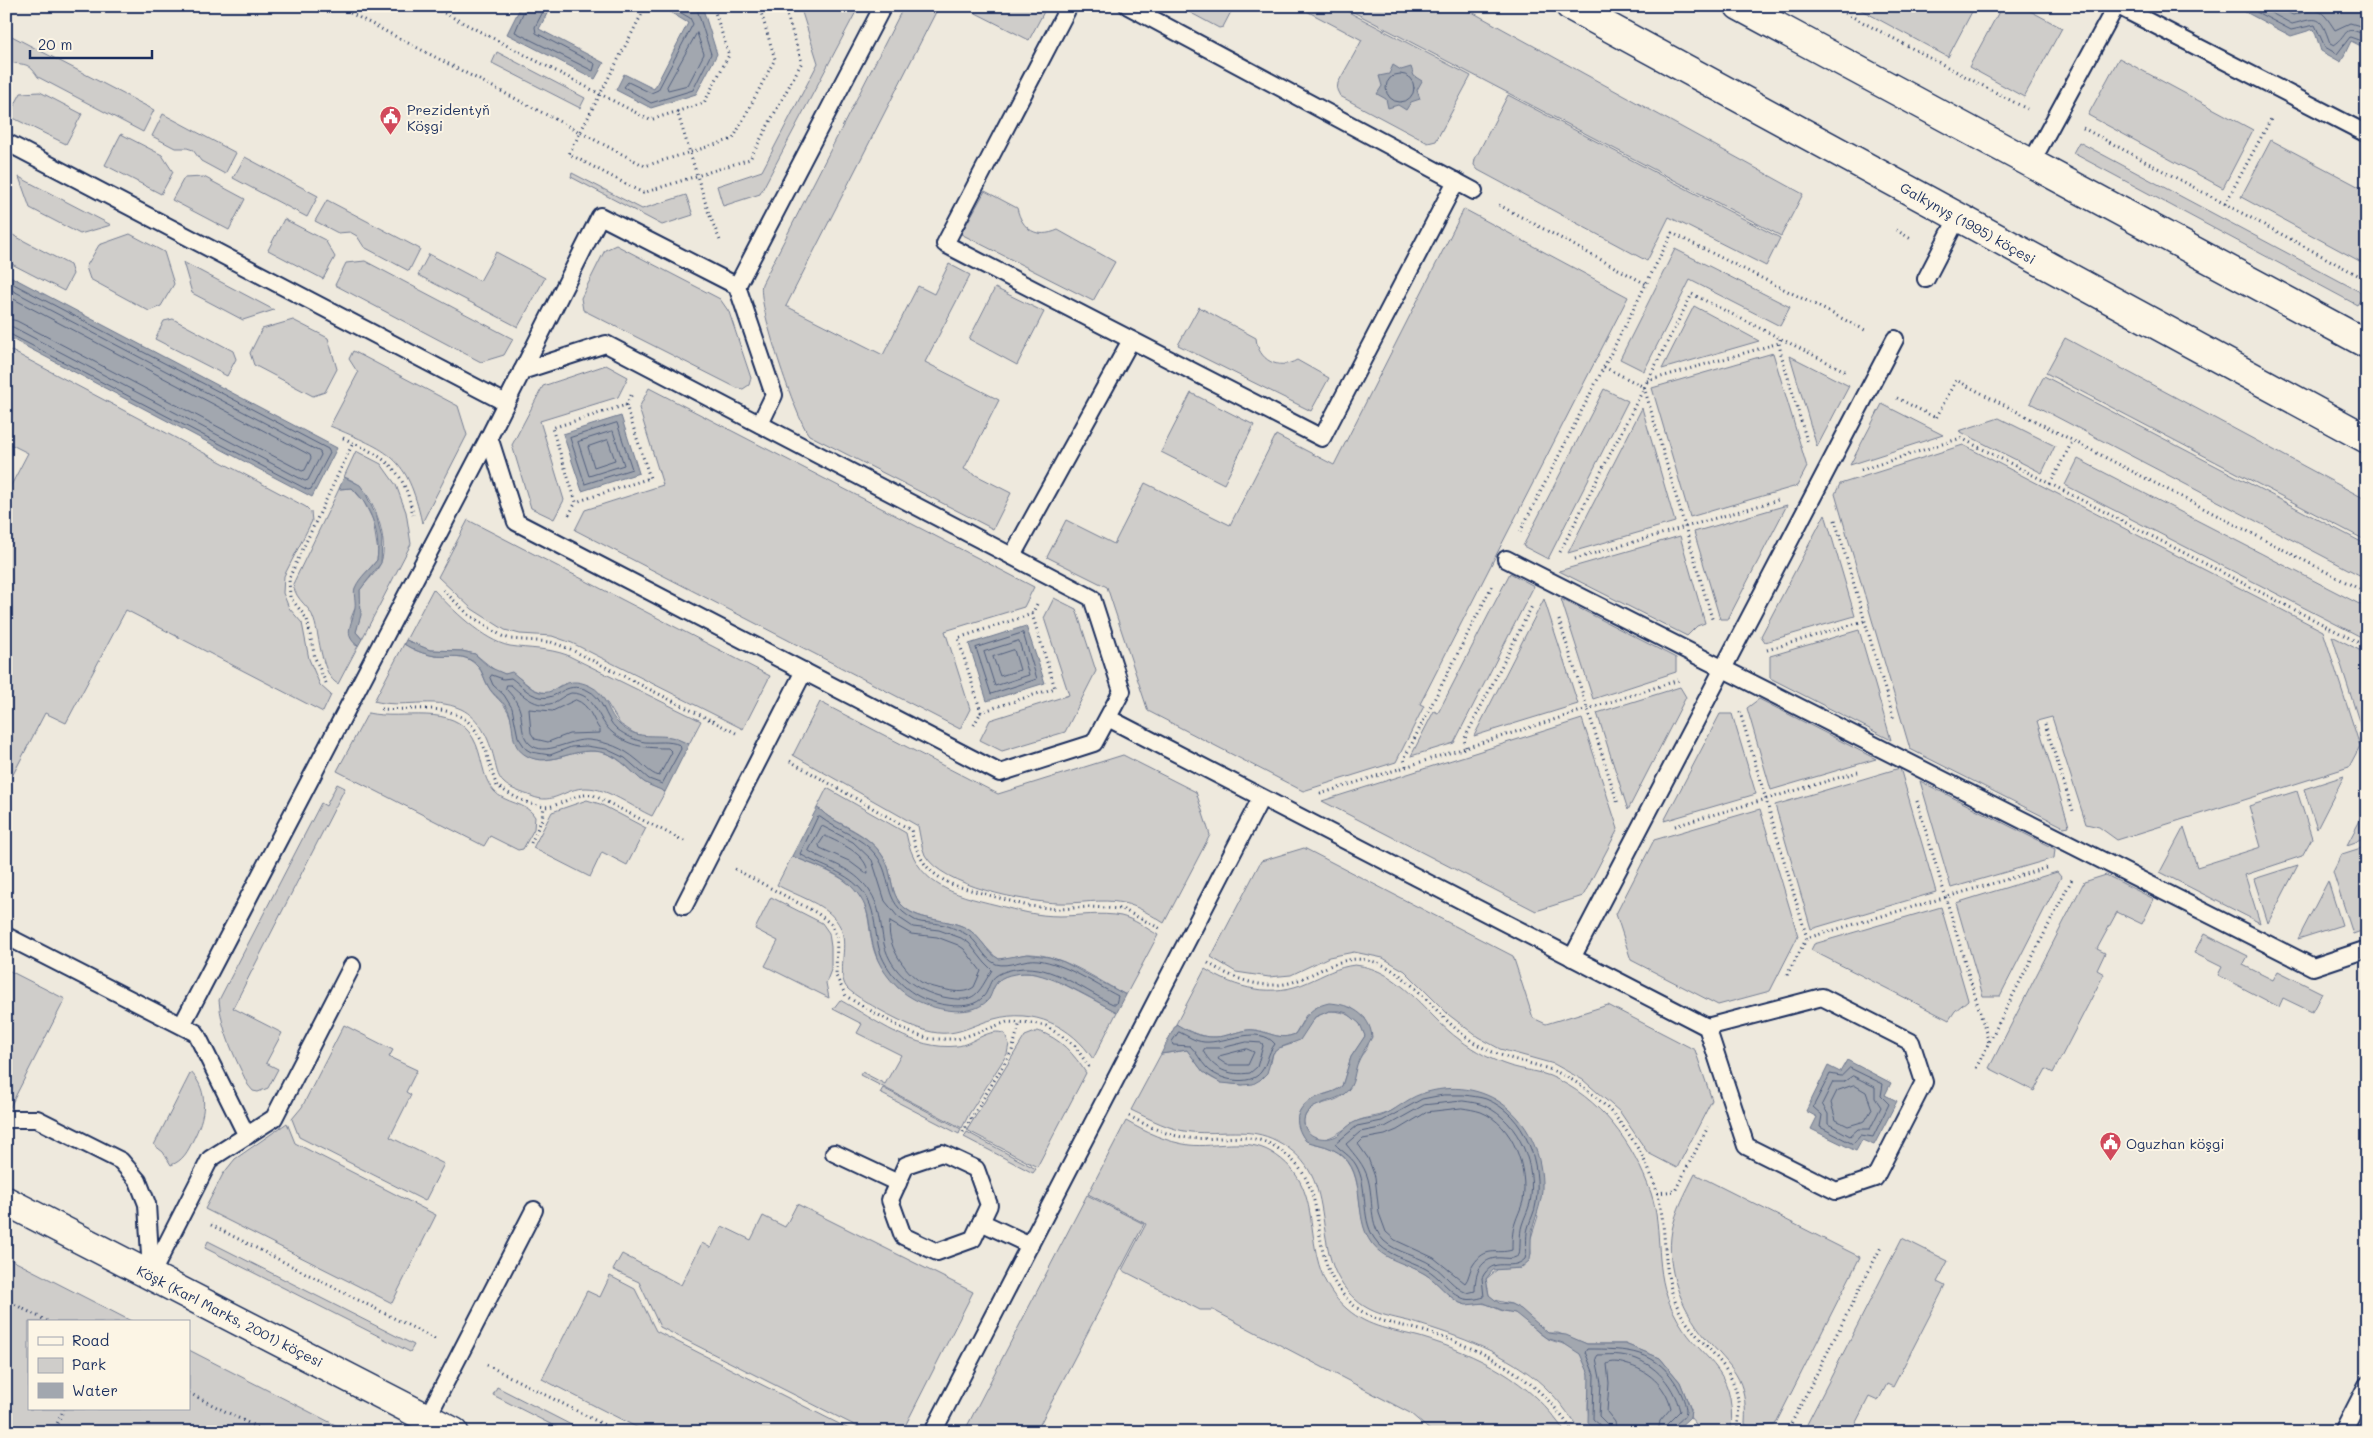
<svg xmlns="http://www.w3.org/2000/svg" width="2373" height="1438" viewBox="0 0 2373 1438" font-family="Mali,sans-serif">
  <style>
    .green { fill: #cfcdca; stroke: #757e94 }
    .water { fill: #a2a7af; stroke: #6c778f }
    .lines { fill: none; stroke-linecap: round; stroke-linejoin: round }
    .shore { stroke: #515f7e; stroke-width: 1 }
    .lane-casing { stroke: #1b2f5e; stroke-width: 20 }
    .street-casing { stroke: #1b2f5e; stroke-width: 31 }
    .path { stroke: #1b2f5e; stroke-width: 3; stroke-dasharray: 1 4; stroke-linecap: butt }
    .lane { stroke: #fcf5e5; stroke-width: 16 }
    .street { stroke: #fcf5e5; stroke-width: 28 }
    .labels { text-anchor: middle; dominant-baseline: central; stroke-width: 4; stroke-linejoin: round; paint-order: stroke }
    .poi-label { font-size: 14px; fill: #1b2f5e; stroke: #fcf5e5; text-anchor: start }
    .street-label { font-size: 14px; fill: #1b2f5e; stroke: #fcf5e5 }
  </style>
  <rect width="100%" height="100%" fill="#eee9dd"/>
  <filter id="ink" filterUnits="userSpaceOnUse"><feTurbulence type="fractalNoise" baseFrequency=".02" numOctaves="2"/><feDisplacementMap in="SourceGraphic" scale="10" xChannelSelector="R" yChannelSelector="G"/><feConvolveMatrix kernelMatrix="1 2 1 2 8 2 1 2 1" color-interpolation-filters="sRGB"/></filter>
  <g filter="url(#ink)">
    <g class="green">
      <path d="M800,6H859L760,194L723,206L717,186L762,171L818,63Z"/>
      <path d="M904,6H939L786,306L883,355L918,286L934,294L949,264L970,275L925,362L999,400L964,469L1011,493L993,529L809,435C796,419 756,301 762,284Z"/>
      <path d="M962,6H1047L1029,40Z"/>
      <path d="M1178,6H1234L1223,27L1219,28Z"/>
      <path d="M1297,6H1337L1471,76L1436,141L1428,143L1340,96L1337,90L1338,83L1362,40Z"/>
      <path d="M1342,6H1461L1803,194L1781,236Z"/>
      <path d="M1854,6H1975L1948,57Z"/>
      <path d="M2002,6H2021L2062,28L2024,97L1969,67Z"/>
      <path d="M6,33L154,110L143,132L38,77C26,58 22,68 6,60Z"/>
      <path d="M497,52L585,98L580,108L492,63Z"/>
      <path d="M2119,58L2253,130L2223,188L2088,115Z"/>
      <path d="M40,92L82,114L66,144L9,116L21,93Z"/>
      <path d="M1508,95L1780,238L1766,266L1669,217L1647,261L1478,170L1474,165L1475,159Z"/>
      <path d="M163,114L236,153L225,174L201,161L193,150L187,148H175L152,136Z"/>
      <path d="M121,134L162,155L173,172L161,194L105,165Z"/>
      <path d="M2271,140L2367,191V265L2241,197Z"/>
      <path d="M2079,142L2364,294L2357,305L2073,153Z"/>
      <path d="M245,157L318,196L307,217L233,178Z"/>
      <path d="M572,173L642,209L686,195L693,215L662,225L571,177Z"/>
      <path d="M19,177L111,225L80,234L30,208Z"/>
      <path d="M204,177L245,199L229,230L172,200L184,178Z"/>
      <path d="M985,191L1017,208C1022,230 1037,239 1058,230L1115,262L1093,301L961,234Z"/>
      <path d="M327,200L420,249L409,271L364,247L357,236L350,232L338,233L315,221Z"/>
      <path d="M1464,209L1628,297L1420,704L1424,706L1396,762L1303,791L1148,711L1107,587L1047,557L1066,520L1114,544L1145,483L1230,525L1276,435L1334,465Z"/>
      <path d="M284,219L325,240L335,257L323,279L268,250Z"/>
      <path d="M9,233L70,265L73,274L64,291L6,261V234Z"/>
      <path d="M130,234L164,252L174,284L161,306L149,311L90,279L86,267L99,245Z"/>
      <path d="M616,245L720,299L729,312L751,378L749,385L743,389L737,388L583,310L581,298L605,250Z"/>
      <path d="M1675,249L1790,307L1780,326L1690,280L1644,371L1620,359Z"/>
      <path d="M496,252L545,278L518,327L418,275L429,254L480,281Z"/>
      <path d="M365,261L513,339L504,355L481,362L335,285L346,263Z"/>
      <path d="M183,262L274,310L243,320L192,293Z"/>
      <path d="M995,288L1044,312L1017,365L969,339Z"/>
      <path d="M1694,306L1759,341L1662,369Z"/>
      <path d="M1199,307L1256,338C1258,360 1278,371 1297,360L1329,378L1311,411L1178,345Z"/>
      <path d="M173,319L233,351L236,359L227,376L155,339L164,321Z"/>
      <path d="M293,320L328,338L337,369L325,392L313,396L254,365L250,353L262,329Z"/>
      <path d="M2065,338L2367,500V541L2046,373Z"/>
      <path d="M6,348L306,507L311,512L312,521L284,576L283,593L289,608L302,623L309,659L320,685L331,695L323,712L126,610L66,723L45,713L6,788V495L28,453L6,442Z"/>
      <path d="M353,351L458,406L467,435L422,523C407,455 390,452 330,426L358,373L349,359Z"/>
      <path d="M1773,353L1807,467L1797,486L1690,517L1652,388Z"/>
      <path d="M1790,356L1849,386L1817,447Z"/>
      <path d="M606,365L628,377L618,397L540,421L564,500L554,519L531,508L512,445L543,386Z"/>
      <path d="M2044,376L2367,545V579L2030,403Z"/>
      <path d="M649,388L1034,587L1024,607L945,631L970,709L960,729L575,530L585,510L663,485L639,408Z"/>
      <path d="M1604,389L1628,401L1548,559L1523,546Z"/>
      <path d="M1191,393L1254,425L1224,484L1161,452Z"/>
      <path d="M1882,404L1943,435L1850,465Z"/>
      <path d="M1642,408L1675,522L1568,553Z"/>
      <path d="M1999,418L2055,446L2042,473L1959,431Z"/>
      <path d="M1963,445L2323,631L2360,746L2349,767L2117,840L2099,827L2086,824L2052,717L2037,721L2069,826L2064,827L1910,749L1835,494L1840,484Z"/>
      <path d="M356,451L381,464L396,485L406,512L411,544L362,639L356,632L360,616V590C367,580 377,573 381,562C389,542 375,501 361,487C356,482 350,479 344,477Z"/>
      <path d="M2078,459L2367,608V640L2065,485Z"/>
      <path d="M352,488L364,502L373,520L378,552L377,560L363,576L355,589L356,606L351,618L355,645L358,646L338,684C321,675 320,637 314,620C310,605 296,602 293,584L339,489Z"/>
      <path d="M1787,505L1728,619H1720L1694,532Z"/>
      <path d="M1825,514L1855,616L1765,642L1761,636Z"/>
      <path d="M468,520L770,676L743,729L572,643L552,636L520,634L505,630L472,609L438,577Z"/>
      <path d="M1680,536L1705,623L1697,626L1687,636L1559,571Z"/>
      <path d="M1510,573L1534,586L1454,743L1411,756L1434,711L1438,713Z"/>
      <path d="M433,589C451,608 483,641 510,646C530,649 548,648 567,655L701,721L689,744L669,737H645L634,733L620,724L607,703L561,685L548,693L541,692L533,689L518,677L497,672L475,654L462,651L430,650L406,640Z"/>
      <path d="M1054,598L1076,609L1096,671L1065,732L1002,751L980,740L990,720L1069,695L1044,618Z"/>
      <path d="M1544,599L1578,704L1474,736Z"/>
      <path d="M1561,599L1676,658V672L1593,699Z"/>
      <path d="M1859,630L1891,740L1770,678V656Z"/>
      <path d="M2332,636L2367,654V732L2364,737Z"/>
      <path d="M404,644C413,650 424,654 435,656C452,658 464,652 477,666C483,672 484,679 488,686C493,697 505,702 510,716C514,727 517,751 528,756C552,769 575,744 605,753C622,759 631,772 644,782C650,786 659,788 665,792L652,816C632,807 608,788 586,788C564,788 554,806 531,796C523,793 510,789 504,783C497,777 496,766 494,758C489,739 480,718 461,709C433,696 402,709 374,701Z"/>
      <path d="M1680,687L1686,697L1628,810L1597,713Z"/>
      <path d="M1759,699L1876,759L1771,790L1747,708Z"/>
      <path d="M820,702L998,794L1123,755L1196,792L1210,835L1164,923C1151,915 1138,906 1123,903C1101,898 1080,904 1058,903C1025,902 942,886 925,855C921,846 920,835 918,826L793,755Z"/>
      <path d="M368,713C403,721 453,702 473,738C483,755 481,777 494,791C505,804 527,802 535,817L534,829L523,849L518,850L490,836L484,846L337,771Z"/>
      <path d="M1720,714H1732L1756,794L1664,821Z"/>
      <path d="M1582,719L1618,829L1583,896L1536,911L1322,801Z"/>
      <path d="M1900,768L1936,892L1811,929L1775,805Z"/>
      <path d="M2344,776L2317,829L2304,789Z"/>
      <path d="M1920,781L2055,849L2054,858L1951,888Z"/>
      <path d="M337,784L345,788L233,1008L282,1033L266,1063L278,1069L268,1088L258,1092L253,1091L248,1085C235,1057 221,1031 219,1000L321,803L326,806Z"/>
      <path d="M827,788L906,833C916,885 951,894 997,905C1018,911 1038,916 1060,916C1081,916 1100,912 1121,916C1134,919 1146,928 1158,935L1126,995C1097,980 1064,955 1030,954C1019,954 1010,960 999,959C986,952 981,936 966,928C945,917 917,923 900,903C891,892 892,877 887,864C875,838 852,830 829,817C824,814 822,810 817,808Z"/>
      <path d="M2297,791L2312,838L2302,856L2245,875L2260,923L2160,872L2184,827L2197,867L2261,847L2249,806Z"/>
      <path d="M587,800L600,804L646,828L627,865L602,852L590,877L533,848L552,812Z"/>
      <path d="M2367,807V838L2347,845Z"/>
      <path d="M1760,809L1798,936L1770,991L1718,1005L1631,960L1616,914L1654,840Z"/>
      <path d="M2367,846V929L2353,934L2333,872L2342,854Z"/>
      <path d="M1304,848L1513,956L1533,1018L1546,1024L1608,1005L1695,1050L1712,1100L1677,1168L1648,1153L1620,1112L1583,1080L1554,1064L1500,1049L1478,1037L1449,1015L1405,971L1383,958L1354,952L1329,957L1291,975L1269,977L1236,972L1211,957L1261,861Z"/>
      <path d="M792,856C810,864 832,871 848,883C875,904 865,929 876,956C881,967 890,978 898,988L989,999C991,993 994,985 998,981C1010,969 1036,973 1050,977L1117,1012L1093,1059C1072,1026 1033,1008 994,1019C966,1027 953,1040 921,1029C904,1024 861,1001 848,989C845,986 844,983 843,979C840,958 850,938 836,920C823,903 795,895 777,885Z"/>
      <path d="M2298,865L2268,923L2254,879Z"/>
      <path d="M2057,872L2061,877L2000,996H1983L1956,903Z"/>
      <path d="M2106,875L2154,899L2142,924L2117,912L2097,949L2105,953L2097,970L2104,974L2053,1073L2046,1069L2034,1091L1989,1068L2084,882Z"/>
      <path d="M2328,881L2342,925L2298,939Z"/>
      <path d="M771,897L822,923L829,933L831,947V970L826,983L829,998L765,966L778,941L755,929Z"/>
      <path d="M1941,907L1968,1000L1955,1011L1949,1020L1811,950L1814,944Z"/>
      <path d="M2204,934L2248,956L2243,965L2273,980L2278,971L2322,993L2312,1012L2283,998L2279,1007L2218,975L2222,967L2194,953Z"/>
      <path d="M1355,965C1402,970 1424,1014 1460,1040C1475,1051 1491,1060 1510,1066C1523,1070 1538,1071 1550,1076C1601,1098 1633,1143 1651,1193C1664,1232 1653,1271 1673,1311C1699,1364 1737,1361 1731,1432H1703L1690,1417L1691,1410L1680,1382L1660,1358L1625,1344H1587L1558,1333H1548L1520,1309L1511,1304L1494,1300L1489,1295L1486,1279L1498,1269L1521,1268L1531,1254L1530,1241L1538,1216L1395,1109C1384,1116 1375,1116 1363,1119C1347,1123 1321,1155 1306,1130C1304,1126 1303,1122 1304,1119C1310,1101 1331,1105 1342,1096C1354,1086 1353,1073 1358,1061C1360,1056 1367,1050 1368,1045C1370,1038 1366,1026 1365,1018L1350,1007L1306,1015L1295,1034C1279,1041 1270,1032 1254,1030C1246,1029 1239,1032 1231,1034C1209,1041 1194,1035 1176,1024L1205,969C1236,989 1273,998 1308,982C1324,975 1337,967 1355,965Z"/>
      <path d="M6,969L65,999L9,1109L6,1107Z"/>
      <path d="M840,1000C876,1020 914,1051 957,1046C972,1045 990,1026 1005,1034L1009,1044L1007,1054L969,1114L962,1128L860,1075L862,1072L885,1084L901,1055L857,1033L862,1024L833,1009Z"/>
      <path d="M1329,1011C1346,1011 1361,1018 1365,1036L1351,1057L1342,1086C1335,1093 1328,1092 1320,1096C1295,1107 1292,1119 1306,1141C1314,1144 1324,1145 1332,1149C1369,1167 1352,1211 1370,1240C1380,1257 1409,1264 1425,1274C1438,1282 1447,1296 1460,1303C1469,1306 1477,1302 1486,1304C1491,1305 1495,1308 1500,1310C1505,1312 1510,1311 1515,1313C1527,1318 1534,1331 1545,1337C1559,1346 1571,1340 1584,1359C1600,1385 1574,1414 1601,1432H1581C1571,1418 1562,1404 1551,1393C1518,1358 1467,1339 1422,1325C1398,1317 1375,1317 1356,1300C1303,1253 1347,1178 1277,1141C1249,1126 1221,1135 1191,1132C1170,1130 1150,1119 1131,1110L1161,1054L1187,1050C1193,1056 1196,1064 1202,1070C1212,1082 1228,1084 1243,1085L1271,1063L1273,1053L1279,1048L1292,1044L1315,1017Z"/>
      <path d="M344,1025L393,1050L389,1057L417,1070L406,1092L411,1095L390,1137L444,1164L425,1201L299,1137L292,1119L302,1107Z"/>
      <path d="M1038,1031C1060,1038 1074,1054 1086,1073L1037,1167L967,1130L1025,1036Z"/>
      <path d="M191,1072C210,1093 205,1117 193,1140C188,1151 183,1161 171,1165L163,1152L154,1145Z"/>
      <path d="M883,1088L961,1129L959,1134L880,1093Z"/>
      <path d="M1126,1121C1145,1132 1167,1142 1189,1145C1216,1148 1245,1137 1271,1152C1335,1190 1291,1261 1347,1309C1369,1328 1393,1330 1420,1337C1479,1355 1530,1380 1565,1432H1432L1410,1413L1213,1310H1200L1122,1270L1146,1224L1088,1194Z"/>
      <path d="M287,1123L295,1143L436,1215L392,1303L205,1209L223,1174L235,1159Z"/>
      <path d="M967,1132L1036,1169L1033,1173L964,1137Z"/>
      <path d="M1695,1174L1860,1257L1775,1425L1750,1427L1745,1424C1748,1377 1732,1369 1705,1337C1681,1308 1665,1268 1672,1230C1676,1210 1686,1192 1695,1174Z"/>
      <path d="M1087,1195L1144,1224L1036,1432H964Z"/>
      <path d="M797,1204L973,1292L902,1432H868L660,1327L639,1282L613,1270L622,1254L681,1285L702,1243L711,1248L722,1226L751,1240L763,1216L785,1227Z"/>
      <path d="M1902,1238L1948,1261L1937,1282L1945,1286L1893,1387L1887,1384L1878,1401L1869,1397L1851,1432H1803Z"/>
      <path d="M208,1241L414,1345L410,1352L205,1248Z"/>
      <path d="M6,1257L133,1322H29V1409H189V1350L349,1432H6Z"/>
      <path d="M610,1276L635,1289L656,1331L855,1432H646L542,1379L587,1291L600,1297Z"/>
      <path d="M497,1387L585,1432H566L493,1395Z"/>
    </g>
    <g class="water">
      <path d="M521,6H551L539,29L604,63L595,79L507,34Z"/>
      <path d="M660,6H697L703,9L717,54L696,94L651,108L616,90L624,74L654,89L688,23Z"/>
      <path d="M2234,6H2367V49L2351,41L2341,62L2321,51L2314,29L2291,36Z"/>
      <path d="M1393,65L1401,70L1411,67L1414,76L1422,81L1417,90L1420,99L1411,102L1406,110L1398,105L1388,108L1386,99L1377,94L1382,86L1379,76L1389,74Z"/>
      <path d="M6,274L337,448L312,497L6,336Z"/>
      <path d="M621,416L639,473L582,491L563,434Z"/>
      <path d="M344,477L360,485L365,492L377,518L382,539L381,563L360,590L361,615L356,632L362,639L358,646C341,634 354,622 355,607C356,600 353,594 355,588C360,576 370,570 377,560C381,535 371,505 352,488L339,489Z"/>
      <path d="M1026,626L1045,683L987,701L969,644Z"/>
      <path d="M406,640L430,650L462,651L475,654L489,667L505,674L512,672C520,678 529,689 540,692C557,696 563,673 590,686C607,693 607,714 620,725C638,740 651,734 671,737C677,738 683,742 689,744L665,792C658,788 650,786 644,782C631,772 622,758 605,753C575,744 551,769 527,756C509,746 515,729 509,712C505,701 493,696 488,686C484,679 483,672 478,666C465,652 452,658 435,656C424,654 413,650 404,644Z"/>
      <path d="M817,808C822,810 824,814 829,817C852,831 875,838 887,864C892,877 891,892 900,903C916,923 945,917 966,928C981,936 986,952 999,959L1027,954L1049,957L1064,962L1126,995L1117,1012C1093,1000 1052,974 1027,973C1018,973 1000,975 996,984C992,989 992,996 987,1001C969,1019 931,1009 912,998C897,990 881,971 876,955C866,927 875,910 850,885C836,871 810,864 792,856Z"/>
      <path d="M1329,1003C1350,1004 1370,1014 1372,1037C1368,1045 1362,1052 1359,1060C1353,1072 1356,1085 1344,1094C1334,1102 1302,1104 1304,1123C1306,1137 1322,1141 1334,1137C1342,1134 1347,1125 1355,1122C1363,1118 1372,1119 1381,1116C1395,1111 1406,1099 1421,1094C1485,1072 1540,1117 1542,1183C1543,1201 1536,1214 1532,1231C1530,1241 1532,1251 1530,1260L1521,1268L1493,1270L1486,1279L1489,1295L1499,1303L1511,1304L1521,1309L1548,1333L1566,1335L1587,1344H1625L1660,1358L1680,1382L1691,1410L1690,1417L1674,1432H1601L1588,1423L1589,1374L1580,1354L1563,1343L1546,1338L1515,1313L1504,1311L1484,1303L1466,1305L1460,1303C1447,1296 1438,1282 1425,1274C1407,1263 1385,1261 1372,1244C1350,1215 1371,1167 1332,1149C1324,1145 1314,1144 1306,1141C1291,1122 1296,1104 1320,1096C1328,1093 1335,1092 1342,1086L1351,1057L1365,1036L1360,1024L1347,1013L1340,1011H1329L1315,1017L1300,1040L1279,1048L1273,1053L1267,1073L1260,1080L1253,1084L1243,1085L1221,1083L1203,1072L1187,1050L1161,1054L1176,1024C1194,1035 1210,1041 1231,1034C1239,1032 1246,1029 1254,1030C1270,1032 1279,1041 1295,1034C1306,1018 1307,1008 1329,1003Z"/>
      <path d="M1847,1060L1891,1083L1885,1095L1897,1101L1874,1145L1862,1140L1856,1151L1811,1129L1817,1117L1806,1111L1828,1066L1840,1072Z"/>
    </g>
    <g class="lines">
      <g class="shore">
        <path d="M526,6L515,32L593,71L595,64L536,33L535,27L546,6"/>
        <path d="M669,6L690,18L693,24L658,90L651,93L628,82L624,87L651,103L693,90L711,54L696,6"/>
        <path d="M2245,6L2291,30L2315,25L2325,47L2337,54L2350,37L2367,43"/>
        <path d="M2258,6L2292,24C2320,17 2320,15 2330,43L2334,45C2350,35 2341,23 2367,36"/>
        <path d="M2275,6L2293,15C2320,8 2320,7 2335,30L2350,23L2367,28"/>
        <path d="M697,33L704,54L688,85L668,90L667,87Z"/>
        <circle cx="1400" cy="88" r="14"/>
        <path d="M6,280L328,449L330,453L311,489L308,490L6,332"/>
        <path d="M6,287L320,452L321,455L308,480L305,481L13,327L6,326"/>
        <path d="M6,295L310,455L311,458L305,470L302,471L17,321L6,318"/>
        <path d="M617,423L632,469L585,484L570,438Z"/>
        <path d="M613,431L624,465L589,476L578,442Z"/>
        <path d="M608,440L615,460L594,467L588,447Z"/>
        <path d="M1023,633L1037,679L991,694L976,648Z"/>
        <path d="M1019,641L1029,675L995,686L984,652Z"/>
        <path d="M1014,650L1020,670L1000,676L993,657Z"/>
        <path d="M492,675L503,679L511,678C520,684 528,695 540,697C558,701 564,680 587,690C604,697 604,718 617,729C625,735 636,741 645,742C657,743 668,740 680,745L681,749L662,784L649,779L625,758L606,749L586,746L571,747L550,755L531,752L526,749L518,737L512,708L504,695L493,685L490,678Z"/>
        <path d="M507,685H511C522,695 537,709 553,703C559,700 564,695 571,693C597,693 596,720 613,733C630,747 647,748 668,748L672,752L659,776C649,773 645,766 637,760C623,748 607,742 589,740C570,738 545,758 530,744C520,735 523,722 520,711C518,703 512,695 506,689Z"/>
        <path d="M576,700C590,705 592,719 600,730V733L569,734L548,742L535,739L531,733L529,709L552,711Z"/>
        <path d="M820,817C838,831 861,836 876,855C894,878 881,901 913,919C920,924 930,922 939,924C947,925 956,929 964,933C978,939 982,958 996,964C1009,968 1024,958 1038,960C1066,964 1093,983 1118,996L1116,1004H1113C1086,992 1057,968 1027,968C1016,968 998,971 992,980C988,986 988,992 983,997C970,1012 938,1005 922,998C901,988 882,966 878,944C874,925 875,909 864,893C847,871 823,868 800,854L817,818Z"/>
        <path d="M822,826L853,842L872,860L885,901L898,917L913,927L939,930L961,938L969,943L985,963L992,970C977,994 977,1004 943,997C916,991 891,973 884,944C880,924 881,907 869,890C851,866 832,865 809,851Z"/>
        <path d="M825,836C840,843 867,854 868,873H865L849,861L820,848L819,845Z"/>
        <path d="M890,922L911,934L937,937L958,945L964,949L981,971L974,987C966,993 956,992 947,990C938,988 929,987 921,982C904,971 885,943 890,922Z"/>
        <path d="M1179,1032C1188,1036 1194,1041 1204,1042C1224,1044 1259,1024 1275,1044C1267,1054 1268,1063 1261,1072C1250,1087 1218,1080 1207,1068C1200,1061 1197,1052 1190,1046L1173,1045L1172,1042Z"/>
        <path d="M1247,1042L1262,1043L1263,1046L1257,1067L1250,1073C1229,1076 1214,1070 1203,1051L1205,1048H1221Z"/>
        <path d="M1247,1049L1254,1052L1248,1065H1227L1218,1059L1220,1056Z"/>
        <path d="M1850,1068L1883,1084L1881,1096L1889,1104L1873,1137L1861,1135L1853,1144L1820,1127L1822,1115L1813,1107L1830,1074L1841,1076Z"/>
        <path d="M1853,1076L1875,1087V1098L1881,1107L1870,1129H1858L1850,1136L1828,1124V1114L1822,1104L1833,1082H1843Z"/>
        <path d="M1854,1085L1866,1092L1872,1109L1865,1121L1848,1126L1836,1120L1831,1103L1837,1091Z"/>
        <path d="M1464,1095C1471,1096 1480,1097 1486,1099C1526,1115 1542,1164 1536,1203C1535,1212 1530,1220 1528,1228C1525,1238 1528,1249 1525,1259C1510,1273 1494,1254 1482,1278L1484,1297C1478,1299 1468,1301 1462,1298C1448,1291 1439,1276 1426,1269C1409,1259 1385,1256 1374,1238C1360,1216 1369,1188 1356,1165C1351,1156 1341,1151 1335,1144L1357,1126L1382,1121L1422,1099L1443,1095Z"/>
        <path d="M1463,1101C1470,1102 1479,1103 1485,1106C1520,1122 1537,1167 1530,1203C1528,1211 1524,1218 1522,1225C1519,1235 1521,1245 1519,1255C1512,1261 1504,1257 1496,1258C1478,1260 1475,1277 1475,1291L1467,1293C1454,1288 1444,1273 1432,1265C1417,1255 1397,1253 1384,1241C1368,1224 1374,1200 1368,1179C1364,1164 1355,1156 1346,1144L1360,1132L1385,1127L1424,1105Z"/>
        <path d="M1462,1108C1468,1109 1475,1110 1481,1112C1514,1125 1528,1169 1523,1201C1521,1209 1517,1216 1515,1223C1512,1232 1512,1241 1512,1250C1496,1255 1486,1245 1473,1265C1469,1271 1469,1279 1465,1283L1434,1258L1395,1240L1386,1232L1379,1213L1375,1177L1368,1158L1358,1144L1363,1139L1385,1135L1397,1130L1427,1112Z"/>
        <path d="M1603,1432L1602,1427L1593,1419L1594,1374L1585,1352L1587,1349C1626,1349 1658,1349 1679,1389C1682,1395 1686,1404 1686,1411C1686,1420 1672,1423 1671,1432"/>
        <path d="M1609,1432L1607,1424L1599,1416L1601,1383L1596,1358L1598,1355C1606,1355 1614,1354 1621,1355C1651,1359 1673,1382 1680,1411L1667,1424L1665,1432"/>
        <path d="M1617,1432L1615,1422L1607,1412L1609,1383L1607,1364C1612,1361 1619,1362 1625,1364C1648,1370 1665,1385 1671,1408L1660,1421L1658,1432"/>
      </g>
      <defs>
        <g id="lane">
          <path d="M1069,6L945,244L1322,438L1456,181"/>
          <path d="M1128,6L1474,191"/>
          <path d="M2118,6L2367,134"/>
          <path d="M6,142L506,403"/>
          <path d="M2031,163L2116,6"/>
          <path d="M1926,279L1958,217"/>
          <path d="M737,286L883,6"/>
          <path d="M489,437L516,522L1000,773L1094,743L1122,691L1092,598L606,344L522,371"/>
          <path d="M1012,556L1131,340"/>
          <path d="M1506,559L2313,967L2367,949"/>
          <path d="M1108,718L1707,1027L1822,997L1911,1042L1924,1082L1875,1178L1836,1191L1746,1146L1707,1027"/>
          <path d="M684,906L804,671"/>
          <path d="M6,936L196,1033L247,1136"/>
          <path d="M1572,958L1895,339"/>
          <path d="M182,1025L489,437L600,216L737,286L774,395L760,424"/>
          <path d="M6,1119H37L121,1161L138,1181L147,1204L151,1273"/>
          <path d="M834,1153L898,1183"/>
          <path d="M942,1153L976,1169L989,1205L973,1239L937,1252L903,1236L890,1200L906,1165Z"/>
          <path d="M981,1222L1030,1245"/>
          <path d="M151,1275L210,1159L274,1118L352,966"/>
          <path d="M427,1418L534,1210"/>
          <path d="M933,1432L1261,798"/>
          <path d="M2343,1432L2367,1385"/>
        </g>
        <g id="street">
          <path d="M1570,6L2367,439"/>
          <path d="M1739,6L2367,344"/>
          <path d="M6,1201L454,1432"/>
        </g>
      </defs>
      <use href="#lane" class="lane-casing"/>
      <use href="#street" class="street-casing"/>
      <g class="path">
        <path d="M337,6L645,166L733,139L775,59L759,6"/>
        <path d="M431,6L650,120L704,103L729,55L713,6"/>
        <path d="M646,6L569,154L643,193L750,159L802,62L784,6"/>
        <path d="M1832,6L2027,109"/>
        <path d="M677,111L708,211L721,243"/>
        <path d="M2083,128L2367,280"/>
        <path d="M2225,204L2271,119"/>
        <path d="M1499,205L1646,284"/>
        <path d="M1896,230L1913,240"/>
        <path d="M1780,339L1779,343L1781,354L1807,441"/>
        <path d="M1604,367L1644,387L1713,622"/>
        <path d="M1647,381L1779,343"/>
        <path d="M1897,398L1936,418L1956,380L2367,593"/>
        <path d="M626,405L650,478L576,502L552,428Z"/>
        <path d="M626,405L633,392"/>
        <path d="M343,438C385,457 404,467 413,515"/>
        <path d="M1861,470L1961,438L2367,647"/>
        <path d="M2050,484L2073,440"/>
        <path d="M569,515L576,502"/>
        <path d="M1835,520L1894,720"/>
        <path d="M1520,532L1672,233L1865,330"/>
        <path d="M1560,552L1692,294L1845,371"/>
        <path d="M1575,559L1778,500"/>
        <path d="M443,590L468,614L502,636L510,639L551,642L570,649L738,734"/>
        <path d="M1032,614L1055,688L981,712L958,638Z"/>
        <path d="M1032,614L1038,602"/>
        <path d="M1559,620L1618,804"/>
        <path d="M1767,650L1864,621"/>
        <path d="M326,683L315,658L307,619L290,597L289,578L353,443"/>
        <path d="M381,709C415,712 459,698 479,736C488,752 490,770 497,786C511,795 535,810 552,806C566,802 577,793 593,795L684,841"/>
        <path d="M1740,712L1807,938"/>
        <path d="M2045,724L2073,811"/>
        <path d="M974,725L981,712"/>
        <path d="M1466,747L1464,740L1532,606"/>
        <path d="M790,761L911,830C918,859 926,872 953,885L1028,906L1060,909L1089,907L1122,909L1161,929"/>
        <path d="M1406,766L1404,759L1492,586"/>
        <path d="M1320,794L1679,680"/>
        <path d="M1917,801L1989,1043"/>
        <path d="M1675,826L1858,772"/>
        <path d="M531,843L542,819L544,807"/>
        <path d="M735,869L817,913L831,924L837,937L836,976L846,996L857,1003L909,1032L930,1039H958L1007,1022L1033,1023L1046,1026L1066,1039L1075,1046L1089,1067"/>
        <path d="M1208,963C1233,979 1264,991 1293,982C1320,973 1342,953 1371,961C1410,970 1436,1017 1469,1039C1494,1057 1521,1060 1549,1069C1602,1088 1643,1143 1658,1195C1668,1233 1661,1272 1678,1308C1693,1340 1730,1360 1737,1395C1740,1407 1738,1420 1737,1432"/>
        <path d="M1787,975L1807,938L2049,867"/>
        <path d="M1976,1068L2072,879"/>
        <path d="M1129,1116C1148,1126 1168,1136 1189,1138C1218,1141 1248,1131 1274,1146C1341,1186 1298,1253 1351,1303C1371,1322 1394,1323 1420,1330C1484,1349 1536,1375 1573,1432"/>
        <path d="M963,1132L1012,1051L1020,1022"/>
        <path d="M1657,1193L1675,1191L1708,1127"/>
        <path d="M211,1225L435,1339"/>
        <path d="M6,1300L49,1322"/>
        <path d="M487,1365L618,1432"/>
        <path d="M189,1393L266,1432"/>
        <path d="M53,1432L64,1409"/>
        <path d="M1787,1432L1881,1247"/>
      </g>
      <use href="#lane" class="lane"/>
      <use href="#street" class="street"/>
    </g>
  </g>
  <defs>
    <symbol id="civic-pin" viewBox="-11 -11 22 30"><path d="M0 17L-7.5 6A9.5 9.5 0 1 1 7.5 6Z" fill="#d1495b" stroke="#fcf5e5"/><path d="M-.6-6.5H3V-4.5H.6V-3L4-1V1h2V6H-6V1h2V-1L-.6-3ZM-1.2 2.5V6h2.4V2.5Z" fill="#fff"/></symbol>
  </defs>
  <g fill-rule="evenodd">
    <use href="#civic-pin" x="378" y="104" width="25" height="34"/>
    <use href="#civic-pin" x="2098" y="1130" width="25" height="34"/>
  </g>
  <g class="labels">
    <g class="poi-label">
      <text x="407" y="109">Prezidentyň<tspan x="407" dy="16">Köşgi</tspan></text>
      <text x="2126" y="1143">Oguzhan köşgi</text>
    </g>
    <g class="street-label">
      <text transform="translate(1968 223) rotate(29)">Galkynyş (1995) köçesi</text>
      <text transform="translate(230 1316) rotate(27)">Köşk (Karl Marks, 2001) köçesi</text>
    </g>
  </g>
  <rect width="2373" height="1438" fill="none" stroke="#fcf5e5" stroke-width="25"/>
  <rect x="12" y="12" width="2348" height="1413" fill="none" stroke="#1b2f5e" stroke-width="2" filter="url(#ink)"/>
  <rect x="28" y="1320" width="162" height="90" fill="#fcf5e5" stroke="#a2a6af"/>
  <rect x="38" y="1337" width="25" height="8" fill="#fcf5e5" stroke="#a2a6af"/>
  <text x="72" y="1346" font-size="15" fill="#1b2f5e">Road</text>
  <rect x="38" y="1358" width="25" height="15" fill="#cfcdca" stroke="#a2a6af"/>
  <text x="72" y="1370" font-size="15" fill="#1b2f5e">Park</text>
  <rect x="38" y="1383" width="25" height="15" fill="#a2a7af" stroke="#a2a6af"/>
  <text x="72" y="1396" font-size="15" fill="#1b2f5e">Water</text>
  <path d="M30 50v8h122v-8" fill="none" stroke="#1b2f5e" stroke-width="2.5"/>
  <text x="38" y="50" font-size="15" fill="#1b2f5e" stroke="#fcf5e5" stroke-width="4" paint-order="stroke">20 m</text>
</svg>
